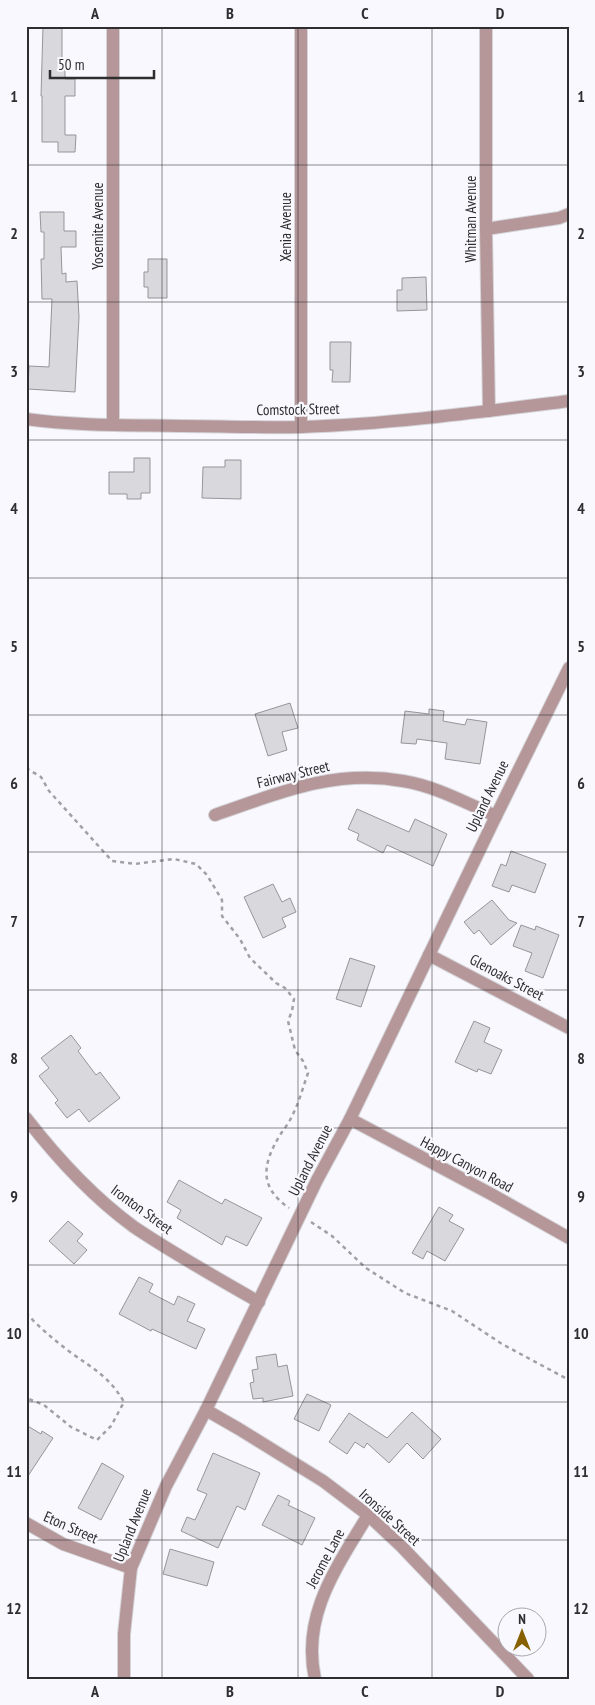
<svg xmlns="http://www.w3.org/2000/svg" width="595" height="1705" viewBox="0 0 595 1705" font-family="'PT Sans Narrow',sans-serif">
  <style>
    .building { fill: #d8d8dd; stroke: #96959a }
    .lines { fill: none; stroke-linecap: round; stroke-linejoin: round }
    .minor-casing { stroke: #d4d4d9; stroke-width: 14 }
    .path { stroke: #a0a0a5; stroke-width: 2.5; stroke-dasharray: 4 4; stroke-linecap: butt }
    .minor { stroke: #b59799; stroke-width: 12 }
    .grid { fill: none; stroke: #2e2e30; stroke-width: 1; stroke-opacity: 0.55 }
    .labels { text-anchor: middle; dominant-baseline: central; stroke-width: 4.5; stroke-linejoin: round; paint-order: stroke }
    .street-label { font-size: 15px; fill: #2e2e30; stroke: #f8f8fe }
    .neatline { fill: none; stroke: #2e2e30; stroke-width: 2 }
    .grid-label { font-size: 16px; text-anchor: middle; font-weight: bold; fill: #2e2e30 }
  </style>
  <rect width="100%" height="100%" fill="#f8f8fe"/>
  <g class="building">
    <path d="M43,26H62V66H65V79H75V96H65V135H76L75,152H58V142H42V96H41Z"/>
    <path d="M40,212H64V231H76V247H61L62,274L66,273V282L77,281L79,317L75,392L28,389L29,366L49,367L52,299H42L41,259H44V232H41Z"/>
    <path d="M148,259H167V298H148V287H144V272H148Z"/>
    <path d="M426,277L427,310L397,311V290H402V278Z"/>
    <path d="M330,342H351L350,382H332L333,370H330Z"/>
    <path d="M134,458H150V493H141V499H127V494H109V472H134Z"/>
    <path d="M225,460H241V499L202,498L203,467H225Z"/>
    <path d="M290,703L298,728L282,732L287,750L268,756L255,714Z"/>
    <path d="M429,709L444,711L443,721L465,725L467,719L487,722L480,764L445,759L447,743L417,739L416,744L401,743L405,711L429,714Z"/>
    <path d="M357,809L409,832L415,819L447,834L433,866L387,845L383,853L357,840L359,834L348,829Z"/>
    <path d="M511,851L546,864L535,893L512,885L509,892L492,886L501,864L506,866Z"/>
    <path d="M273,884L282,902L290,898L296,912L282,918L286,927L263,938L244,897Z"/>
    <path d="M492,900L509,920L517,923L491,945L479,930L474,934L464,922Z"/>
    <path d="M521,925L535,930L536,926L559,935L543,978L525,971L532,953L513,946Z"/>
    <path d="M350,958L375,966L361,1007L336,999Z"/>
    <path d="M474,1021L490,1028L484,1042L502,1050L491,1074L478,1069L477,1072L455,1062Z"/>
    <path d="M71,1035L81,1048L78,1051L96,1075L100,1072L120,1098L89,1122L79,1109L67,1118L55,1103L58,1100L39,1076L49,1068L41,1058Z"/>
    <path d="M179,1180L222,1204L225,1199L262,1218L247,1246L226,1236L222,1245L177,1218L181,1210L167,1202Z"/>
    <path d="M439,1207L453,1215L449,1221L464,1229L445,1261L427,1251L423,1259L412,1253Z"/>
    <path d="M68,1221L83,1234L77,1241L87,1250L74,1264L49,1241Z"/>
    <path d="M139,1277L153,1284L149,1292L174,1305L178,1296L195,1304L187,1321L205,1329L196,1349L152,1329L151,1331L119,1314Z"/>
    <path d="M276,1354L278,1367L287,1365L293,1396L263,1402V1398L253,1399L250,1383L254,1382L252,1370L258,1369L256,1357Z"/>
    <path d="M307,1394L331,1405L319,1431L294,1419Z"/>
    <path d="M412,1412L441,1439L423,1459L407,1443L389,1463L367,1443L364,1448L355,1442L347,1454L329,1442L349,1413L387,1438Z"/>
    <path d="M26,1425L41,1434L42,1431L53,1438L26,1479Z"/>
    <path d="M213,1453L260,1473L245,1510L237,1506L218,1548L181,1531L187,1517L195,1520L207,1494L197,1490Z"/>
    <path d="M102,1463L124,1476L101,1520L78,1508Z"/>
    <path d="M278,1495L290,1501L288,1505L315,1518L302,1545L262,1525Z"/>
    <path d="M170,1549L214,1562L207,1586L163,1574Z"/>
  </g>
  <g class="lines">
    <defs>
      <g id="minor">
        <path d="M113,26V425"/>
        <path d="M486,26V229L489,411"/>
        <path d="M486,229L559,218L569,214"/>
        <path d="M26,419C78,426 129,425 181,426C221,426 262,428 302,427C391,424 480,412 569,401"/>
        <path d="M301,427V26"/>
        <path d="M215,815C278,793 334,769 403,781C435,786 466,803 496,816"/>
        <path d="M429,955L569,1028"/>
        <path d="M26,1118C57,1158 93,1197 134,1227C174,1254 217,1278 259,1302"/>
        <path d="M350,1119L491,1194L569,1238"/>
        <path d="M206,1410L239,1429L323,1481L368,1515L402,1547L528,1679"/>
        <path d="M26,1523L63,1544L131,1568"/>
        <path d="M124,1679V1634L131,1568L166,1486L206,1410L317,1180L350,1119L496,816L569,668"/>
        <path d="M315,1679C301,1615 337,1567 368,1515"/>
      </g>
    </defs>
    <use href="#minor" class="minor-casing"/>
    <g class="path">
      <path d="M26,768L41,777L49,791L112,861L135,864L174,859L196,864L207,875L222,900V916L240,939L250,958L276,983L285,988L294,999L292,1011L288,1021L295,1050L303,1061L308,1073C303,1087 299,1103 292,1116C289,1123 284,1129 280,1135C262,1165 259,1187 289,1208"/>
      <path d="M311,1222L332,1236L366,1268L405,1293L452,1311L502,1344L569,1380"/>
      <path d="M26,1313C39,1327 54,1340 70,1352C92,1368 109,1376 124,1402L111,1426L97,1440L71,1427L44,1405L26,1398"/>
    </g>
    <use href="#minor" class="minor"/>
  </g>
  <path class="grid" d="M162,26V1679M298,26V1679M432,26V1679M26,165H569M26,302H569M26,440H569M26,578H569M26,715H569M26,852H569M26,990H569M26,1128H569M26,1265H569M26,1402H569M26,1540H569"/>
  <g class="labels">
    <g class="street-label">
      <text transform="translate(470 219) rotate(-90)">Whitman Avenue</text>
      <text transform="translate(97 226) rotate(-90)">Yosemite Avenue</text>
      <text transform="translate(285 227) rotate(-90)">Xenia Avenue</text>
      <text transform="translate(298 409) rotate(-1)">Comstock Street</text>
      <text transform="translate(293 774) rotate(-14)">Fairway Street</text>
      <text transform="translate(487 796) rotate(-64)">Upland Avenue</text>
      <text transform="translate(507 977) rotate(28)">Glenoaks Street</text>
      <text transform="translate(310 1160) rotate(-63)">Upland Avenue</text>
      <text transform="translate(467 1164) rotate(28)">Happy Canyon Road</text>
      <text transform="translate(142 1209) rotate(36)">Ironton Street</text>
      <text transform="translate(390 1517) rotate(42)">Ironside Street</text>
      <text transform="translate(132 1525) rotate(-68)">Upland Avenue</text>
      <text transform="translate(71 1527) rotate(24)">Eton Street</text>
      <text transform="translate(325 1558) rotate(-62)">Jerome Lane</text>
    </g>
  </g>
  <rect width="595" height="1705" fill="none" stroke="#f8f8fe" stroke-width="55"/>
  <g transform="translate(522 1632)"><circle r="24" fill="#f8f8fe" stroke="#a7a7ac"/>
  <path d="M0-4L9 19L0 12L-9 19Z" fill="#876100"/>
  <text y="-8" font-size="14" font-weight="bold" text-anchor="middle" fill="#2e2e30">N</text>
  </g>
  <path d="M50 70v8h104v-8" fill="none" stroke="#2e2e30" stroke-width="2.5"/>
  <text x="58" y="70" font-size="15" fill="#2e2e30" stroke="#f8f8fe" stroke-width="4" paint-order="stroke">50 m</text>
  <rect x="28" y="28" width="540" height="1650" class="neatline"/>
  <g class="grid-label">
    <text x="95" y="19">A</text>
    <text x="230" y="19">B</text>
    <text x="365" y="19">C</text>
    <text x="500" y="19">D</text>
    <text x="14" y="102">1</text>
    <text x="581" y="102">1</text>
    <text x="14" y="239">2</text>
    <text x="581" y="239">2</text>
    <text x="14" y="377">3</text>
    <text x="581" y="377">3</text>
    <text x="14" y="514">4</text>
    <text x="581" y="514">4</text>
    <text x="14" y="652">5</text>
    <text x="581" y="652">5</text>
    <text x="14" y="789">6</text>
    <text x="581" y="789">6</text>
    <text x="14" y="927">7</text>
    <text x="581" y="927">7</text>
    <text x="14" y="1064">8</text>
    <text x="581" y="1064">8</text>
    <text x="14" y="1202">9</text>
    <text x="581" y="1202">9</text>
    <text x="14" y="1339">10</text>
    <text x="581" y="1339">10</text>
    <text x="14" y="1477">11</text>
    <text x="581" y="1477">11</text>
    <text x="14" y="1614">12</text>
    <text x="581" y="1614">12</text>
    <text x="95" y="1697">A</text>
    <text x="230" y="1697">B</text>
    <text x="365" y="1697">C</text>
    <text x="500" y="1697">D</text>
  </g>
</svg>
